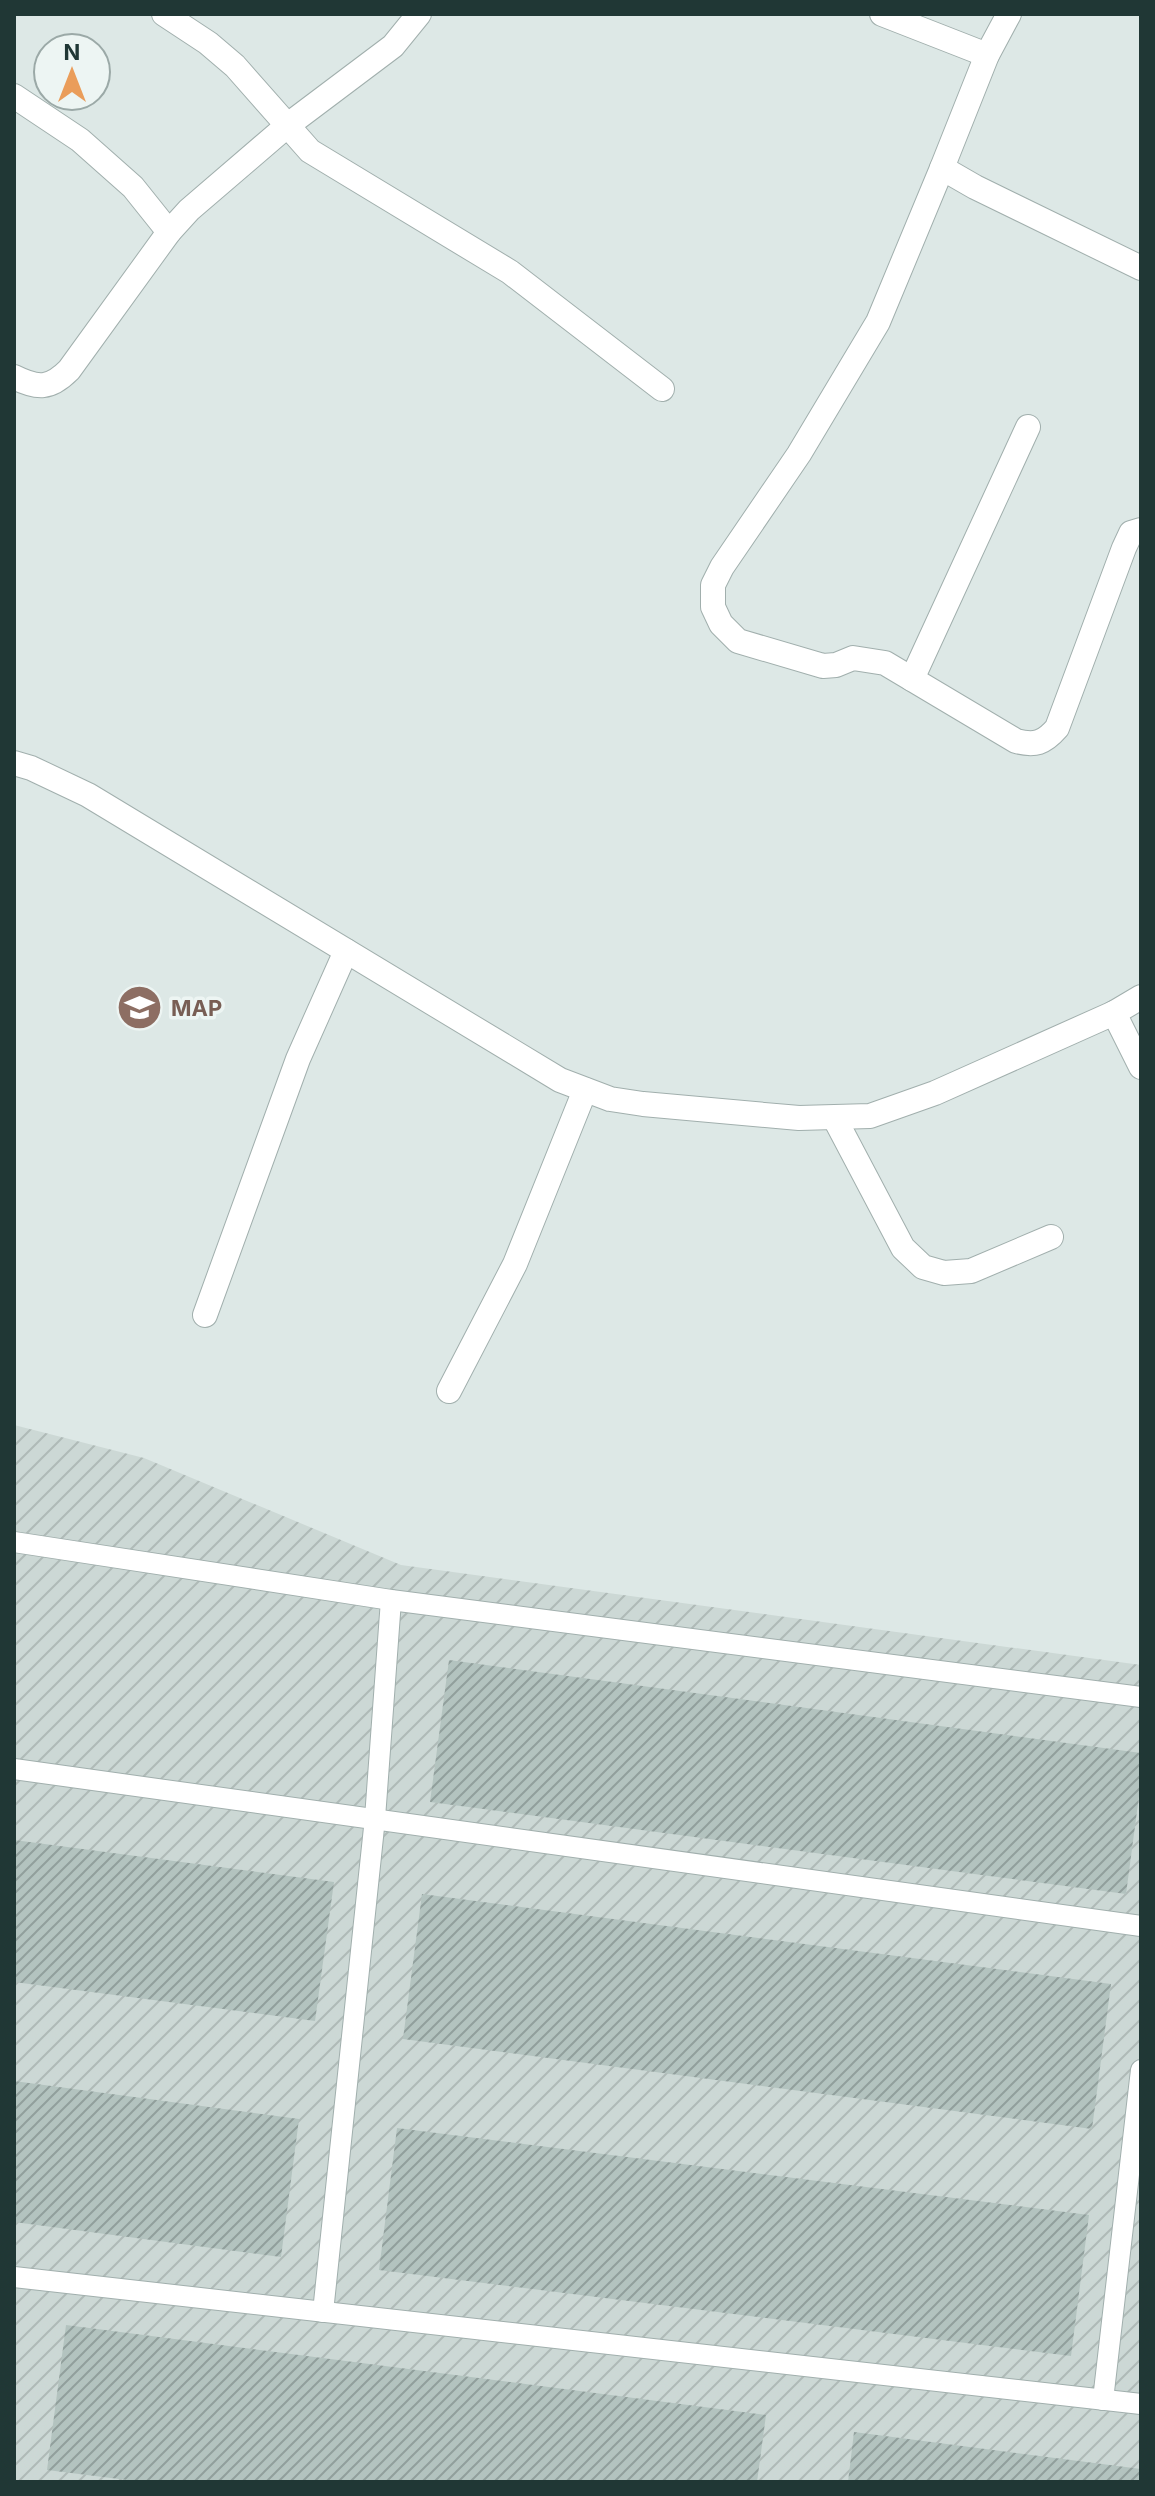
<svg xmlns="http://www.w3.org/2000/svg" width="1155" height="2496" viewBox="0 0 1155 2496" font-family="Inter,sans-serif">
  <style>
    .industrial { fill: url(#industrial-furrows) }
    .building { fill: url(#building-hatch) }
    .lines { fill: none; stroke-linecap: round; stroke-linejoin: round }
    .service-casing { stroke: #a1afad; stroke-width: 22 }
    .minor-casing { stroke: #a1afad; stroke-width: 26 }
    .service { stroke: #fff; stroke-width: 20 }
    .minor { stroke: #fff; stroke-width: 24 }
    .labels { text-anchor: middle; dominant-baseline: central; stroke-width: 7; stroke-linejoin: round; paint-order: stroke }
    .education-label { font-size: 22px; font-weight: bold; fill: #785e54; stroke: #edf5f3; text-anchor: start }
  </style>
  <defs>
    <pattern id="industrial-furrows" width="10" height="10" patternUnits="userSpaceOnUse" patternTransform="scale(2)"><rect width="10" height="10" fill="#ccd8d5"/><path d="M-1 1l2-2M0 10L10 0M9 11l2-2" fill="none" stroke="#afbab7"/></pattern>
    <pattern id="building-hatch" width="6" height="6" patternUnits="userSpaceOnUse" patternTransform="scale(2)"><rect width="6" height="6" fill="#b3c3bf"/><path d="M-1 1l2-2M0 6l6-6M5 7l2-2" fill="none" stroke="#919f9c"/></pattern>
  </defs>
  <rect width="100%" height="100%" fill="#dde8e6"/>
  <path class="industrial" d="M14,1425L144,1458L401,1565L1141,1665V2482H14Z"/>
  <g class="building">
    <path d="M449,1660L1141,1753V1781L1126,1894L430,1802Z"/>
    <path d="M14,1840L334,1882L315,2021L14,1982Z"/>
    <path d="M422,1894L1111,1984L1092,2129L403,2039Z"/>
    <path d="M14,2081L299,2119L281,2257L14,2222Z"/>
    <path d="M397,2128L1089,2215L1071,2356L379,2270Z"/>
    <path d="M66,2325L766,2415L757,2482H143L47,2470Z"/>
    <path d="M854,2432L1141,2469V2482H848Z"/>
  </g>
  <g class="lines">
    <defs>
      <g id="service">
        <path d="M14,1542L391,1600L1141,1697"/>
        <path d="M14,1769L1141,1926"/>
        <path d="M14,2277L1141,2404"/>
        <path d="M323,2312L375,1818L391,1600"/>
        <path d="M1103,2400L1141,2070"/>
      </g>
      <g id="minor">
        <path d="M164,14L208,43L235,66L310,151L510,272L662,389"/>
        <path d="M882,14L987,55"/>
        <path d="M1009,14L987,55L942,168L975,187L1141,268"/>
        <path d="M14,96L80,140L133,187L169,232"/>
        <path d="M942,168L878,322L799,454L722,567L713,585V607L721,624L738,641L823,666L836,665L853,658L885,663L1016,741C1035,746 1044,743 1057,728L1124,548L1131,533L1141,530"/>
        <path d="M14,377C38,389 50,389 69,370L169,232L189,210L288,125L393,46L419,14"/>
        <path d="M912,679L1028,427"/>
        <path d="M14,763L31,768L88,795L560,1080L610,1099L643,1104L799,1118L870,1116L935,1093L1114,1013L1141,997"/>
        <path d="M1114,1013L1141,1067"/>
        <path d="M835,1119L903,1248L923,1267L944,1273L971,1271L1051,1237"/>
        <path d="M205,1315L298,1059L346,951"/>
        <path d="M449,1391L515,1264L585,1090"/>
      </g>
    </defs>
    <use href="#service" class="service-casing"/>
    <use href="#minor" class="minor-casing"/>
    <use href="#service" class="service"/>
    <use href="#minor" class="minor"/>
  </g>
  <defs>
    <symbol id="school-disc" viewBox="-11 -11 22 22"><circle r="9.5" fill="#8d6e63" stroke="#edf5f3"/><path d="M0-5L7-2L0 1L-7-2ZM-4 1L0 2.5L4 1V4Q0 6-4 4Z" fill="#fff"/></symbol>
  </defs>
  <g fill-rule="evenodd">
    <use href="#school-disc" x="114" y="982" width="51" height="51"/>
  </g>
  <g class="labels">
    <g class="education-label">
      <text x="171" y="1008">MAP</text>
    </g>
  </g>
  <rect width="1155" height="2496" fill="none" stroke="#203735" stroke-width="32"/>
  <g transform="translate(72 72)"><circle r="38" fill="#edf5f3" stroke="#9ba9a7" stroke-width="2"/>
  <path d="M0-6L14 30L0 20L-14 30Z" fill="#ea9d5a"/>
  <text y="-12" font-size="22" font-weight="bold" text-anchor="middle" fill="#203735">N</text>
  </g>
</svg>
